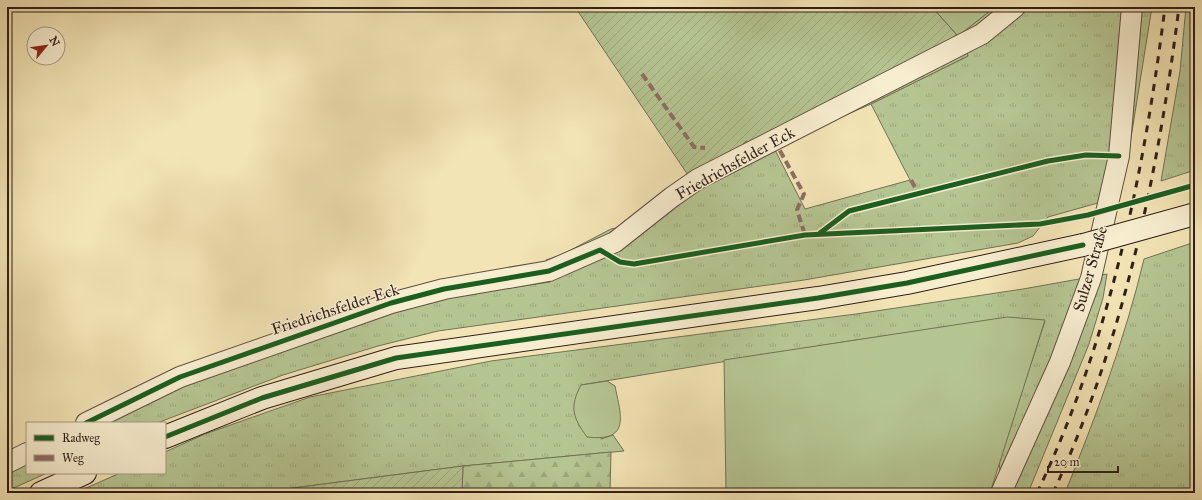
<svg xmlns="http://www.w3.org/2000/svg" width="1202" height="500" viewBox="0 0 1202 500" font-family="'IM FELL Great Primer',serif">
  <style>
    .grass { fill: url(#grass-tufts); stroke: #727256 }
    .forest { fill: url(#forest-firs); stroke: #727256 }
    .garden { fill: url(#garden-furrows); stroke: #727256 }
    .pitch { fill: #b5c592; stroke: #727256 }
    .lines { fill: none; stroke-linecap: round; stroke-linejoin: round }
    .minor-casing { stroke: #615040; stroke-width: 22 }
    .secondary-casing { stroke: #301f19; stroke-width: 24 }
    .minor { stroke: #f7edcf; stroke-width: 20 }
    .secondary { stroke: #f7edcf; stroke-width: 22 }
    .rail { stroke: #301f19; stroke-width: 3; stroke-dasharray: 7 7; stroke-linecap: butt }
    .secondary-bridge-casing { stroke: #301f19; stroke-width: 24; stroke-linecap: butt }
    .secondary-bridge { stroke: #f7edcf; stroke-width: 22 }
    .quiet { stroke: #8d6e63; stroke-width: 4; stroke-dasharray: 8 4; stroke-linecap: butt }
    .cycleway-casing { stroke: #f7edcf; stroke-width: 8 }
    .cycleway { stroke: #1b5e20; stroke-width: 5 }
    .labels { text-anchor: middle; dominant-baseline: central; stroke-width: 3; stroke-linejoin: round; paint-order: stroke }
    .street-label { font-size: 16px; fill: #301f19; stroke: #f7edcf }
  </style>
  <defs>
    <pattern id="grass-tufts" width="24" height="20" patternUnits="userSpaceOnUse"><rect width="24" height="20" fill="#b5c592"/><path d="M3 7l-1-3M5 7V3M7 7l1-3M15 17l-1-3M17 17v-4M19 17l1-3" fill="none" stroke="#9ca97d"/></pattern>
    <pattern id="forest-firs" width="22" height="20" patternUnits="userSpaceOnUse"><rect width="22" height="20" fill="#b5c592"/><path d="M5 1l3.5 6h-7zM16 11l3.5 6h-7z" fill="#9ca97d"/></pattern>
    <pattern id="garden-furrows" width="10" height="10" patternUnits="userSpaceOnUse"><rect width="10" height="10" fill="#b5c592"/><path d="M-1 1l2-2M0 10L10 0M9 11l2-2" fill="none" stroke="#9ca97d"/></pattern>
  </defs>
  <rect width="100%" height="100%" fill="#f3e4b5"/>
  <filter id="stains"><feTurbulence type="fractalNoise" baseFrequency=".005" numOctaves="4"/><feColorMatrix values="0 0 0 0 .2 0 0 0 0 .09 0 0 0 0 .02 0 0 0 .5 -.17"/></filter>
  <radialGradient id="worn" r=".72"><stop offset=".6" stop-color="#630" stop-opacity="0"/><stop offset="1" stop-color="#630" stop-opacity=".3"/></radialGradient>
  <g class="grass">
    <path d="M995,7H1152L1129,150L1119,197L1048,217L1033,236L1018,243L804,280L438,331L378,346L283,375L157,423H105L181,385L283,344L446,297L550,282L546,260L563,254L611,229L647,222L698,190L746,141L775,150L805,209L910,180L871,104L968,56L958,36Z"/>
    <path d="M1186,7H1195V170L1161,181L1180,71Z"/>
    <path d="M1195,242V493H1065C1096,416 1125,339 1144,259Z"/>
    <path d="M1107,274L1103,298L1089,344L1028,493H1002L999,461L1045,321L856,340L581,385L601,439L613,435L624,451L463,466L285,489V493H75L120,473H165V452L205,434L310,397L491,361L856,314L1023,289Z"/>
    <path d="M27,462V473H47L7,491V472Z"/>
  </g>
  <path class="forest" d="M611,452L610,493H462L463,466Z"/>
  <g class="garden">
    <path d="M575,7H932L958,36L968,56L871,104L782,143L775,150L746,141L698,190Z"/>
    <path d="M463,466L462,493H285V489Z"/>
  </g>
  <g class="pitch">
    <path d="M932,7H995L958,36Z"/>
    <path d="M1007,317L1045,320L990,493H726L724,360Z"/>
    <path d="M607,381L615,386C621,416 631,442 587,437C573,418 569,407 581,385Z"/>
  </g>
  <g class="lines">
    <defs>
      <g id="minor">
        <path d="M86,423L180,377L391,303L444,289L549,271L615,242L672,197L698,179L982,34L1015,7"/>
        <path d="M7,463L27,453"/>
        <path d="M1001,493L1060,362L1091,278L1119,156L1132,7"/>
      </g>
      <g id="secondary">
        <path d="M165,437L262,398L396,358L818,298L907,283L1083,245"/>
        <path d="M41,493L85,473"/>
      </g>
    </defs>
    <use href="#minor" class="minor-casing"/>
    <use href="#secondary" class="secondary-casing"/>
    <use href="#minor" class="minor"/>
    <use href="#secondary" class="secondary"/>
    <g class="rail">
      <path d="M1037,493C1110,340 1144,174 1165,7"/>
      <path d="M1053,493C1124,340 1158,174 1179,7"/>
    </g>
    <defs>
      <path id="secondary-bridge" d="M1083,245L1195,214"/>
    </defs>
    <use href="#secondary-bridge" class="secondary-bridge-casing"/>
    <use href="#secondary-bridge" class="secondary-bridge"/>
    <g class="quiet">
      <path d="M642,74L694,147L705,148"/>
      <path d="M774,140L804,194L797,210L805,235"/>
      <path d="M911,180L919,195"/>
    </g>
    <defs>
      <g id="cycleway">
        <path d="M820,233L849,211L1048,161L1086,155L1119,156"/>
        <path d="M86,423L180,377L391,303L444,289L549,271L600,250L620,262L634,264L805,235L1040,224L1088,215L1195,185"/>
        <path d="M165,437L262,398L396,358L818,298L907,283L1083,245"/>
      </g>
    </defs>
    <use href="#cycleway" class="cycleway-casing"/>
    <use href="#cycleway" class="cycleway"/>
  </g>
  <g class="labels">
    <g class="street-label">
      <text transform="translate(735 163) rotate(-29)">Friedrichsfelder Eck</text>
      <text transform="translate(1090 269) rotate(-74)">Sulzer Straße</text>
      <text transform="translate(335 309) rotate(-18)">Friedrichsfelder Eck</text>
    </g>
  </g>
  <rect width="1202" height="500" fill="none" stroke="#f3e4b5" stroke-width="24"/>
  <rect x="8" y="8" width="1186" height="484" fill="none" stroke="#301f19" stroke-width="2"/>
  <rect x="12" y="12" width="1178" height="476" fill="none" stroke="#301f19"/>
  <rect x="26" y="422" width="140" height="52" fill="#f7edcf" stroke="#a79b86"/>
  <rect x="34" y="435" width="20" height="6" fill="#1b5e20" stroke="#a79b86"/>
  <text x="62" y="442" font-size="12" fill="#301f19">Radweg</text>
  <rect x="34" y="455" width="20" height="6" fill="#8d6e63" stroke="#a79b86"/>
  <text x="62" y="462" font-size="12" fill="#301f19">Weg</text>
  <g transform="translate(46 46) rotate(61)"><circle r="19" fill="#f7edcf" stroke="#a79b86"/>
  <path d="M0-3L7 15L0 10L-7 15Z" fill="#8f2418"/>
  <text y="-6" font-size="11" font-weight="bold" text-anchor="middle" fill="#301f19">N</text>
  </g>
  <path d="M1048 466v6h70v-6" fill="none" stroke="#301f19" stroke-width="2"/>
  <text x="1054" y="466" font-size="12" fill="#301f19" stroke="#f7edcf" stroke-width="3" paint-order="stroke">20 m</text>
  <rect width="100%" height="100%" filter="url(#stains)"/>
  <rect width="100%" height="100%" fill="url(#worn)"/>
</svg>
